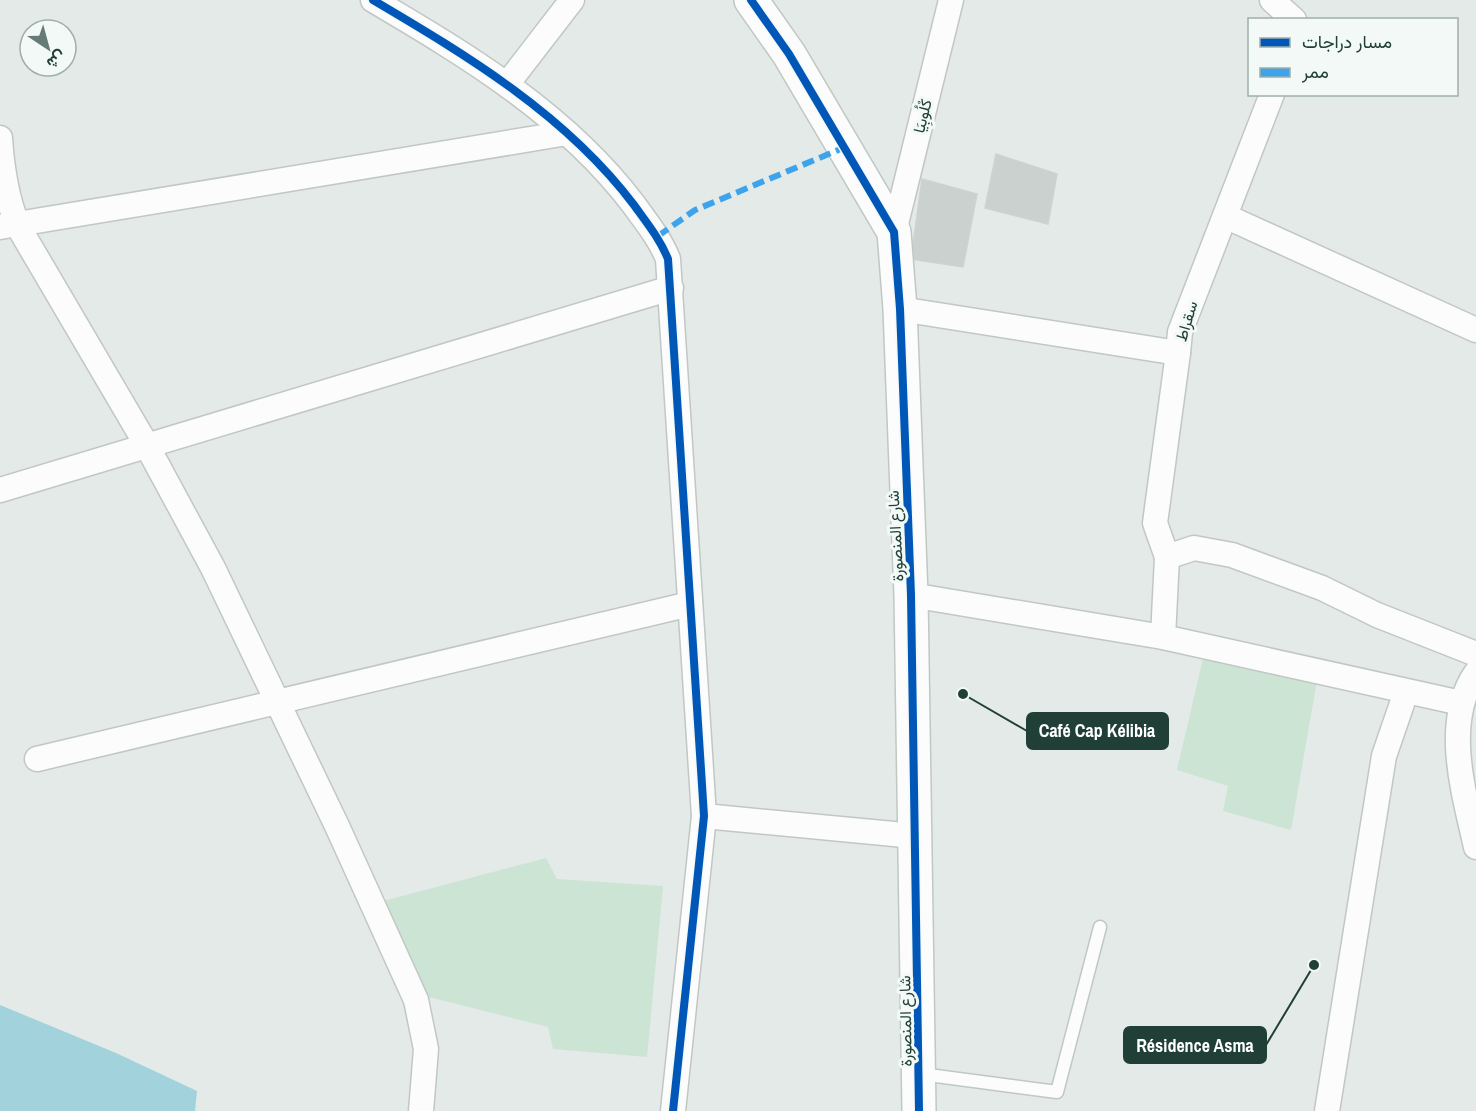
<svg xmlns="http://www.w3.org/2000/svg" width="1476" height="1111" viewBox="0 0 1476 1111" font-family="'Archivo Narrow',Vazirmatn,sans-serif">
  <style>
    .green { fill: #cce4d4 }
    .water { fill: #a2d2db }
    .building { fill: #cbd1cf; stroke: #cdd3d0; stroke-width: 1.5 }
    .lines { fill: none; stroke-linecap: round; stroke-linejoin: round }
    .lane-casing { stroke: #c1c7c4; stroke-width: 15 }
    .street-casing { stroke: #c1c7c4; stroke-width: 27 }
    .secondary-casing { stroke: #bfc8c4; stroke-width: 36 }
    .lane { stroke: #fbfcfb; stroke-width: 12 }
    .street { stroke: #fbfcfb; stroke-width: 24 }
    .secondary { stroke: #fbfcfb; stroke-width: 33 }
    .quiet { stroke: #3da4ec; stroke-width: 6; stroke-dasharray: 12 6; stroke-linecap: butt }
    .cycleway-casing { stroke: #f2f9f6; stroke-width: 11 }
    .cycleway { stroke: #0057b8; stroke-width: 8 }
    .labels { text-anchor: middle; dominant-baseline: central; stroke-width: 6; stroke-linejoin: round; paint-order: stroke }
    .street-label { font-size: 16px; fill: #203f37; stroke: #f2f9f6 }
    .leader { fill: none; stroke: #203f37; stroke-width: 2 }
    .callout-dot { fill: #203f37; stroke: #f2f9f6; stroke-width: 2 }
    .callout { fill: #203f37; stroke: #203f37; stroke-width: 2 }
    .callout-label { font-size: 18px; text-anchor: middle; font-weight: bold; fill: #fff }
  </style>
  <rect width="100%" height="100%" fill="#e4eae7"/>
  <g class="green">
    <path d="M1205,650L1319,669L1291,830L1223,811L1228,786L1177,770Z"/>
    <path d="M546,858L557,879L663,886L647,1057L553,1049L548,1027L417,994L372,904Z"/>
  </g>
  <path class="water" d="M0,1005L116,1053L197,1091L195,1111H0Z"/>
  <g class="building">
    <path d="M996,154L1057,174L1048,224L985,208Z"/>
    <path d="M922,179L977,194L963,267L911,259Z"/>
  </g>
  <g class="lines">
    <defs>
      <path id="lane" d="M921,1074L1057,1092L1100,927"/>
      <g id="street">
        <path d="M373,0C468,56 566,115 634,205C647,223 660,239 668,259L704,816L673,1111"/>
        <path d="M1272,0L1294,20"/>
        <path d="M508,83L572,0"/>
        <path d="M0,138C2,169 6,197 18,226L146,444L213,568L337,826L416,1000L426,1049L421,1111"/>
        <path d="M1225,216L1476,330"/>
        <path d="M0,227L567,133"/>
        <path d="M894,232L951,0"/>
        <path d="M900,309L1178,353L1180,332L1272,94"/>
        <path d="M0,490L671,288"/>
        <path d="M1167,557L1194,548L1232,555L1322,588L1377,615L1476,654"/>
        <path d="M911,595L1163,637L1461,703"/>
        <path d="M1163,637L1167,557L1155,523L1178,353"/>
        <path d="M1476,673C1442,722 1464,793 1476,847"/>
        <path d="M37,759L690,604"/>
        <path d="M704,816L915,836"/>
        <path d="M1327,1111L1384,756L1406,692"/>
      </g>
      <path id="secondary" d="M751,0L789,54L894,232L900,309L911,595L919,1111"/>
    </defs>
    <use href="#lane" class="lane-casing"/>
    <use href="#street" class="street-casing"/>
    <use href="#secondary" class="secondary-casing"/>
    <use href="#lane" class="lane"/>
    <use href="#street" class="street"/>
    <use href="#secondary" class="secondary"/>
    <path class="quiet" d="M658,236L695,210L843,148"/>
    <defs>
      <g id="cycleway">
        <path d="M373,0C468,56 566,115 634,205C647,223 660,239 668,259L704,816L673,1111"/>
        <path d="M751,0L789,54L894,232L900,309L911,595L919,1111"/>
      </g>
    </defs>
    <use href="#cycleway" class="cycleway-casing"/>
    <use href="#cycleway" class="cycleway"/>
  </g>
  <g class="labels">
    <g class="street-label">
      <text transform="translate(922 116) rotate(-76)">كْلُوبِيَا</text>
      <text transform="translate(1186 321) rotate(-73)">سقراط</text>
      <text transform="translate(895 536) rotate(-93)">شارع المنصورة</text>
      <text transform="translate(905 1021) rotate(-91)">شارع المنصورة</text>
    </g>
  </g>
  <path class="leader" d="M963 694L1027 731M1314 965L1266 1045"/>
  <g class="callout-dot">
    <circle cx="963" cy="694" r="6"/>
    <circle cx="1314" cy="965" r="6"/>
  </g>
  <g class="callout">
    <rect x="1027" y="713" width="141" height="36" rx="6"/>
    <rect x="1124" y="1027" width="142" height="36" rx="6"/>
  </g>
  <g class="callout-label">
    <text x="1097" y="737">Café Cap Kélibia</text>
    <text x="1195" y="1052">Résidence Asma</text>
  </g>
  <rect x="1248" y="18" width="210" height="78" fill="#f2f9f6" stroke="#9eafaa" stroke-width="1.5"/>
  <rect x="1260" y="38" width="30" height="9" fill="#0057b8" stroke="#9eafaa" stroke-width="1.5"/>
  <text x="1302" y="48" font-size="18" fill="#203f37">مسار دراجات</text>
  <rect x="1260" y="68" width="30" height="9" fill="#3da4ec" stroke="#9eafaa" stroke-width="1.5"/>
  <text x="1302" y="78" font-size="18" fill="#203f37">ممر</text>
  <g transform="translate(48 48) rotate(144)"><circle r="28" fill="#f2f9f6" stroke="#9eafaa" stroke-width="1.5"/>
  <path d="M0-4.5L10 22L0 15L-10 22Z" fill="#657b75"/>
  <text y="-9" font-size="16" font-weight="bold" text-anchor="middle" fill="#203f37">ش</text>
  </g>
</svg>
